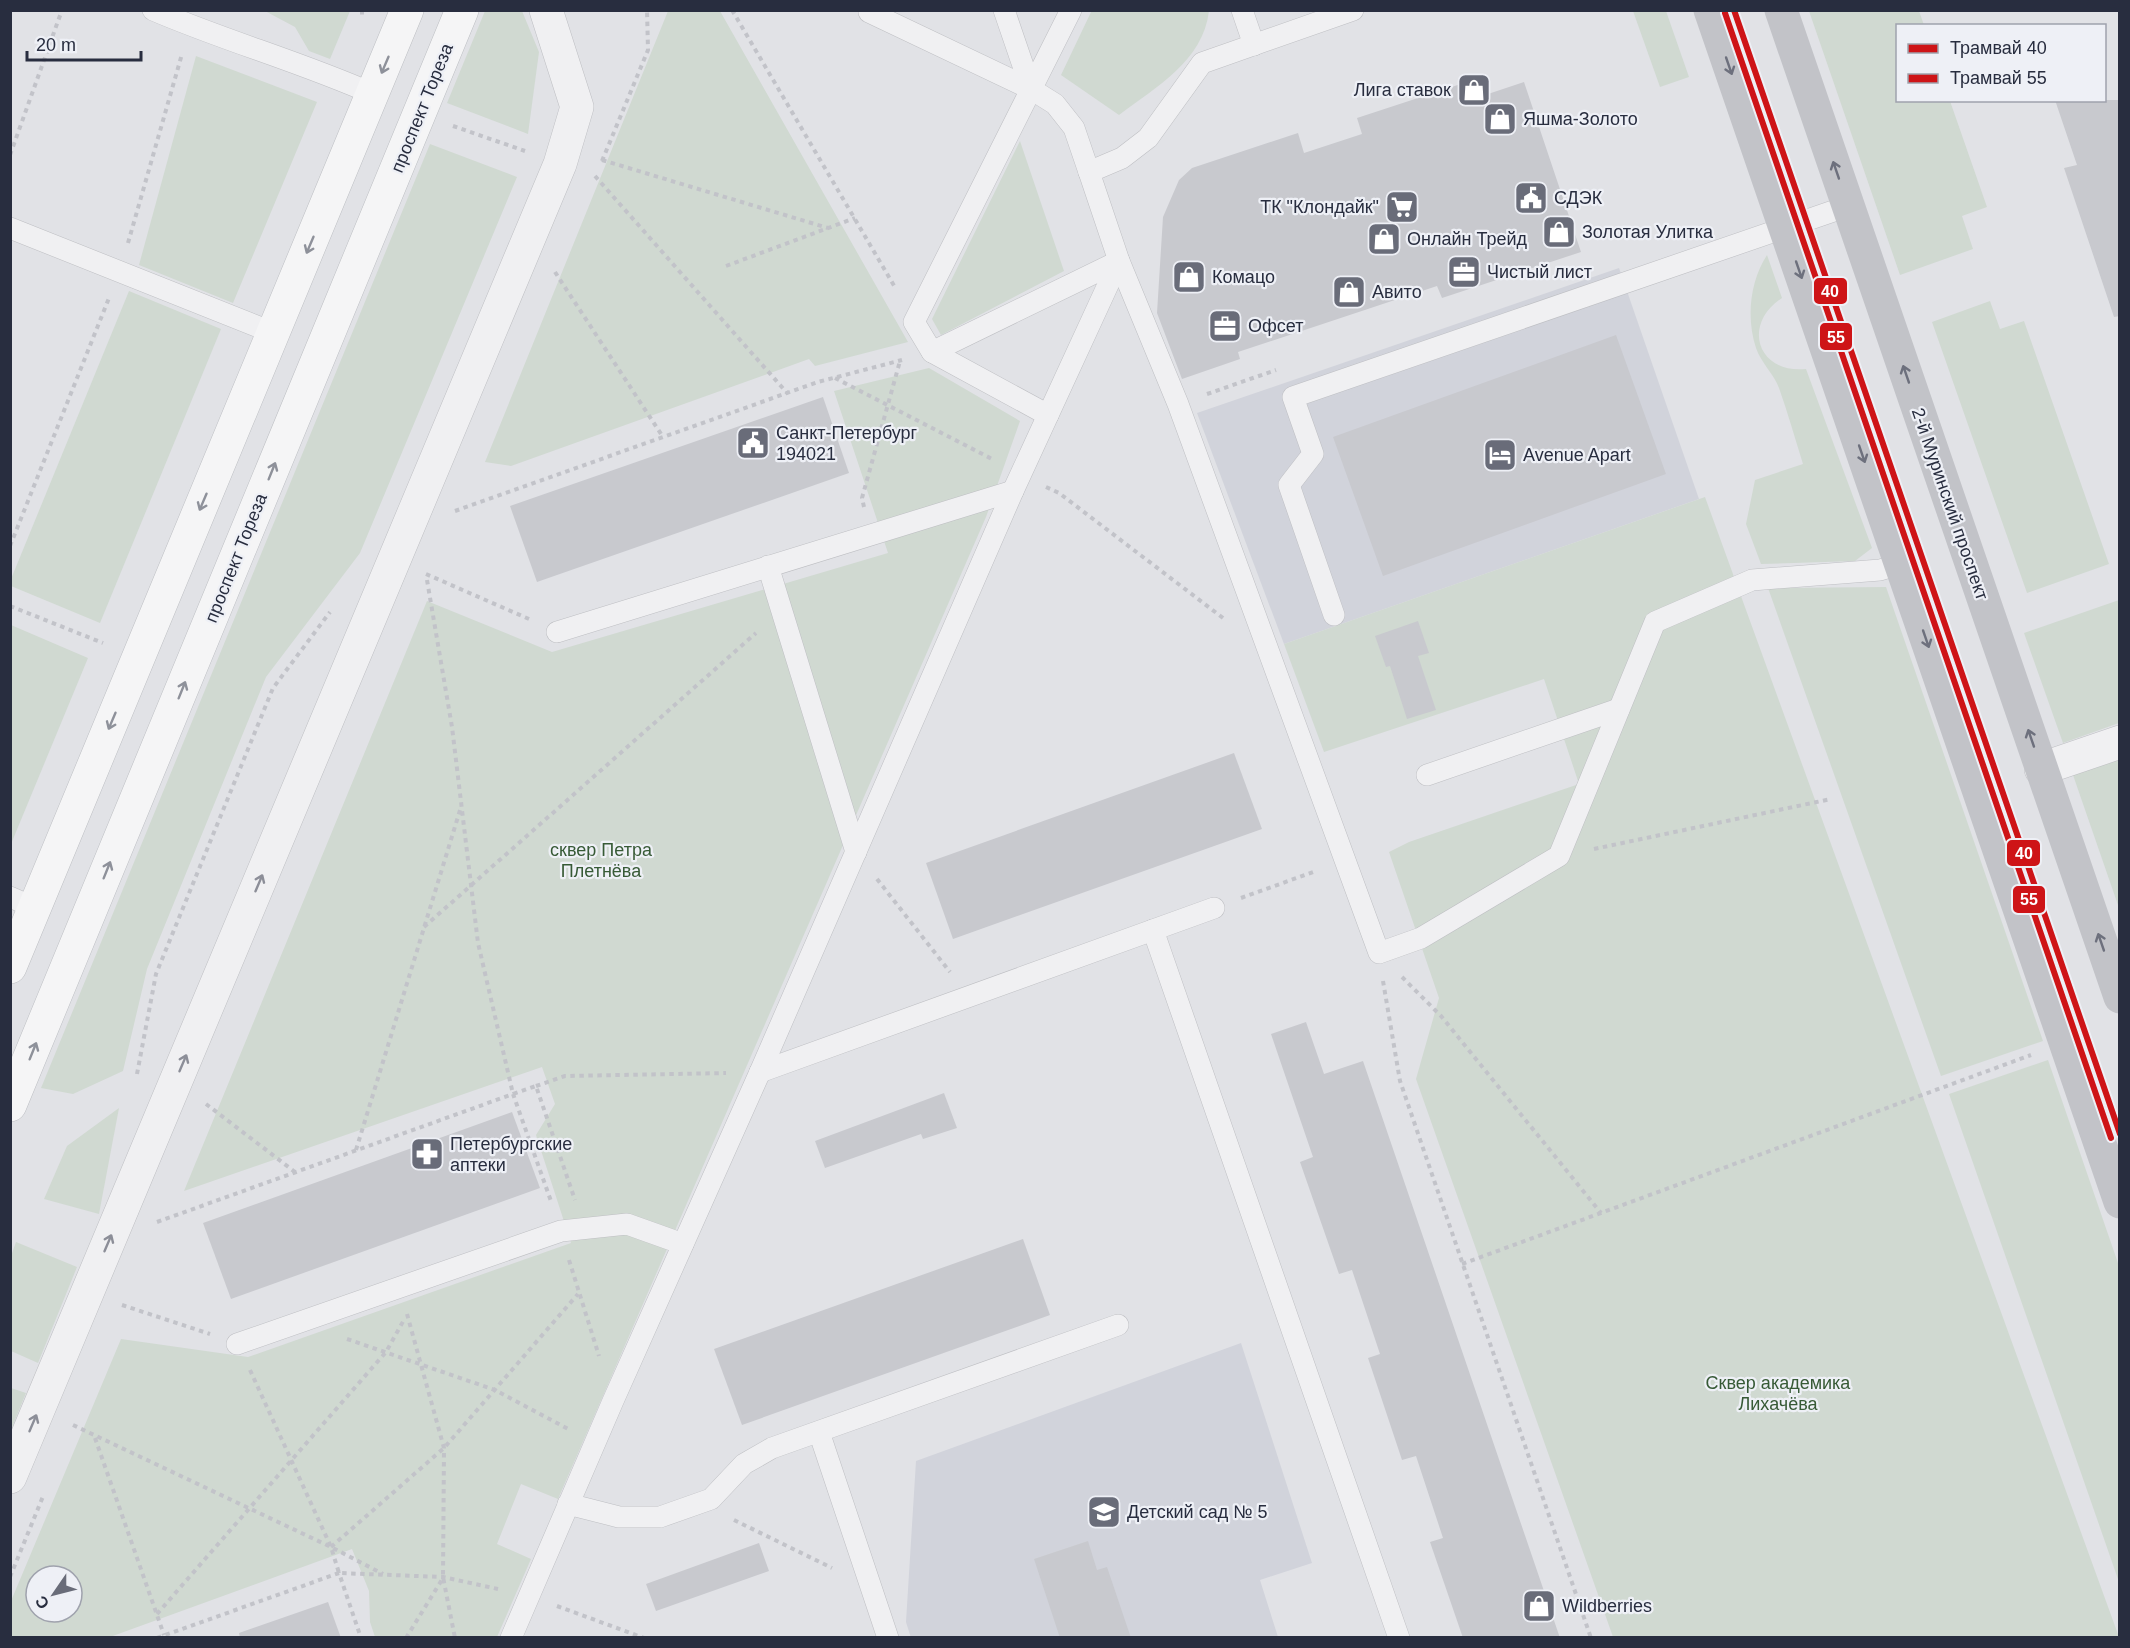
<svg xmlns="http://www.w3.org/2000/svg" width="2130" height="1648" viewBox="0 0 2130 1648" font-family="Helvetica,sans-serif">
  <style>
    .built { fill: #d1d3db }
    .green { fill: #d0d9d1; fill-rule: evenodd }
    .building { fill: #c8c9ce }
    .lines { fill: none; stroke-linecap: round; stroke-linejoin: round }
    .service-casing { stroke: #bebfc3; stroke-width: 22 }
    .minor-casing { stroke: #bebfc3; stroke-width: 34 }
    .primary-casing { stroke: #bdbfc3; stroke-width: 34 }
    .path { stroke: #c2c3c9; stroke-width: 4; stroke-dasharray: 4.5 4.5; stroke-linecap: butt }
    .service { stroke: #f0f0f2; stroke-width: 21 }
    .minor { stroke: #f0f0f2; stroke-width: 33 }
    .secondary { stroke: #c2c3c8; stroke-width: 33 }
    .primary { stroke: #f5f5f6; stroke-width: 33 }
    .tram-1-casing { stroke: #eef0f6; stroke-width: 10 }
    .tram-2-casing { stroke: #eef0f6; stroke-width: 10 }
    .tram-1 { stroke: #ce1417; stroke-width: 6 }
    .tram-2 { stroke: #ce1417; stroke-width: 6 }
    .oneway { stroke: #8e919a }
    .oneway2 { stroke: #6d707d }
    .oneway3 { stroke: #8c8e98 }
    .labels { text-anchor: middle; dominant-baseline: central; stroke-width: 4.5; stroke-linejoin: round; paint-order: stroke }
    .poi-label { font-size: 18px; fill: #282d3f; stroke: #eef0f6; text-anchor: start }
    .street-label { font-size: 18px; fill: #282d3f; stroke: #eef0f6 }
    .park-label { font-size: 18px; fill: #375a36; stroke: #eef0f6 }
    .line-badge { stroke: #eef0f6; stroke-width: 2 }
    .badge-label { font-size: 16px; text-anchor: middle; font-weight: bold; fill: #fff }
  </style>
  <rect width="100%" height="100%" fill="#e1e2e6"/>
  <g class="built">
    <path d="M1619,268L1699,499L1284,644L1197,413Z"/>
    <path d="M1241,1343L1312,1563L1260,1580L1278,1637L911,1638L906,1622L916,1461Z"/>
  </g>
  <g class="green">
    <path d="M1092,10H1209V11C1203,61 1156,87 1119,115L1061,75Z"/>
    <path d="M265,11H350L330,59L309,51L295,27Z"/>
    <path d="M485,11H522L539,52L528,134L447,103Z"/>
    <path d="M668,11H720L908,342L815,366L809,359L511,466L485,462Z"/>
    <path d="M1633,11H1666L1689,77L1660,87Z"/>
    <path d="M1809,11H1919L1924,25L1898,26V100L1950,101L1987,207L1962,216L1973,249L1900,275Z"/>
    <path d="M196,56L317,102L233,303L139,265Z"/>
    <path d="M1020,141L1064,271L941,335L932,319Z"/>
    <path d="M430,144L517,177L360,553L266,677L147,969L123,1071L73,1094L41,1088Z"/>
    <path d="M1767,255L1782,298C1741,325 1758,374 1806,369L1872,548L1855,561L1761,564L1746,524L1755,480L1803,464C1795,439 1788,413 1779,388C1774,374 1761,363 1756,348C1746,318 1750,281 1767,255Z"/>
    <path d="M129,291L221,329L100,623L11,586V579Z"/>
    <path d="M1990,301L2000,329L2024,321L2109,564L2027,593L1932,322Z"/>
    <path d="M929,368L1020,421L986,517L558,1499L521,1484L497,1544L531,1559L497,1637H375L370,1622L369,1591L352,1549L110,1637L11,1638V1601L121,1339L248,1357L571,1243L536,1135L555,1104L542,1067L184,1191L427,601L552,652L888,553L834,391ZM36,1576H72V1612H36Z"/>
    <path d="M1705,497L2119,1637H1613L1416,1079L1439,998L1389,852L1409,842L1579,784L1544,679L1324,752L1284,644Z"/>
    <path d="M1886,587L2043,1041L1941,1076L1768,588Z"/>
    <path d="M2119,600V723L2063,743L2024,633Z"/>
    <path d="M11,625L88,658L11,844Z"/>
    <path d="M2119,759V908L2073,775Z"/>
    <path d="M2048,1060L2119,1266V1582L1949,1094Z"/>
    <path d="M119,1108L99,1214L44,1199L67,1146Z"/>
    <path d="M16,1242L77,1267L38,1363L11,1351V1256Z"/>
    <path d="M11,1388L26,1393L11,1430Z"/>
  </g>
  <g class="building">
    <path d="M1479,78L1485,95L1524,82L1581,252L1442,298L1437,286L1238,352L1240,359L1182,379L1157,313L1163,217L1179,180L1192,168L1298,133L1304,153L1362,134L1357,118Z"/>
    <path d="M2055,100H2120V316L2114,317L2064,168L2077,165Z"/>
    <path d="M1616,335L1666,474L1383,576L1333,437Z"/>
    <path d="M823,397L849,473L537,582L510,506Z"/>
    <path d="M1418,621L1429,653L1418,656L1436,710L1407,719L1390,666L1386,667L1375,636Z"/>
    <path d="M1234,753L1262,829L953,939L926,863Z"/>
    <path d="M1306,1022L1324,1074L1363,1061L1560,1638H1463L1430,1542L1443,1538L1416,1456L1402,1460L1368,1358L1380,1354L1352,1270L1339,1274L1300,1162L1313,1157L1271,1034Z"/>
    <path d="M944,1093L957,1128L923,1139L921,1134L825,1168L815,1141Z"/>
    <path d="M512,1112L540,1188L231,1299L203,1223Z"/>
    <path d="M1023,1239L1050,1315L742,1425L714,1349Z"/>
    <path d="M1088,1541L1097,1570L1107,1567L1131,1638H1060L1034,1559Z"/>
    <path d="M759,1543L769,1571L656,1611L646,1584Z"/>
    <path d="M328,1602L341,1638H240L239,1633Z"/>
  </g>
  <g class="lines">
    <defs>
      <g id="service">
        <path d="M153,10C225,41 301,62 373,94"/>
        <path d="M1004,10L1031,89"/>
        <path d="M1242,10L1254,45"/>
        <path d="M869,12L1031,89L1055,104L1074,128L1089,172"/>
        <path d="M10,228L274,333"/>
        <path d="M932,352L914,322L1071,10"/>
        <path d="M1048,415L932,352L1119,261L1178,404L1379,953L1421,938L1559,856L1655,622L1752,580L1880,570L1900,564"/>
        <path d="M768,566L856,852"/>
        <path d="M1334,615L1289,485L1313,454L1293,397L1848,206"/>
        <path d="M557,632L1013,491"/>
        <path d="M1427,775L1619,709"/>
        <path d="M10,897L35,908"/>
        <path d="M1153,930L1399,1638"/>
        <path d="M760,1072L1214,908"/>
        <path d="M237,1344L561,1231L627,1224L683,1244"/>
        <path d="M819,1432L888,1638"/>
        <path d="M568,1504L619,1517H660L711,1499L744,1464L772,1448L1118,1325"/>
        <path d="M511,1638L613,1401L760,1072L1013,491L1119,261L1089,172L1122,158L1148,138L1202,63L1353,10"/>
      </g>
      <g id="minor">
        <path d="M2041,769L2120,742"/>
        <path d="M10,1477L560,164L577,107L546,10"/>
      </g>
      <g id="primary">
        <path d="M10,967L407,10"/>
        <path d="M10,1105L462,10"/>
      </g>
    </defs>
    <use href="#service" class="service-casing"/>
    <use href="#minor" class="minor-casing"/>
    <use href="#primary" class="primary-casing"/>
    <g class="path">
      <path d="M362,10V15"/>
      <path d="M732,10L896,289"/>
      <path d="M453,126L525,151"/>
      <path d="M10,155L62,10"/>
      <path d="M602,160L828,228"/>
      <path d="M602,161L648,50L647,10"/>
      <path d="M595,176L788,394"/>
      <path d="M128,243L182,54"/>
      <path d="M726,266L855,218"/>
      <path d="M555,272L663,437"/>
      <path d="M835,378L994,460"/>
      <path d="M1207,394L1276,370"/>
      <path d="M1046,487L1059,493L1223,618"/>
      <path d="M864,507L862,498L900,361"/>
      <path d="M455,511L818,382L902,360"/>
      <path d="M10,546L109,298"/>
      <path d="M426,574L529,619"/>
      <path d="M427,580L452,727L478,943L513,1094L536,1086L575,1200"/>
      <path d="M10,606L103,643"/>
      <path d="M1594,849L1831,799"/>
      <path d="M877,879L950,972"/>
      <path d="M1241,898L1316,871"/>
      <path d="M424,927L756,633"/>
      <path d="M1402,977L1441,1016L1601,1213"/>
      <path d="M1383,981L1400,1081L1591,1638"/>
      <path d="M137,1074L156,974L273,688L330,612"/>
      <path d="M536,1086L565,1076L726,1073"/>
      <path d="M206,1104L295,1172"/>
      <path d="M356,1150L461,807"/>
      <path d="M157,1222L513,1094L552,1204"/>
      <path d="M569,1260L599,1356"/>
      <path d="M1462,1264L2031,1055"/>
      <path d="M122,1305L210,1334"/>
      <path d="M407,1314L444,1448L443,1577L455,1638"/>
      <path d="M347,1339L495,1390L570,1430"/>
      <path d="M250,1370L331,1547L339,1573L443,1577L498,1589"/>
      <path d="M73,1425L331,1547L383,1574"/>
      <path d="M95,1438L164,1635"/>
      <path d="M734,1520L832,1568"/>
      <path d="M331,1547L444,1448L578,1294"/>
      <path d="M10,1577L44,1494"/>
      <path d="M557,1606L644,1638"/>
      <path d="M157,1614L386,1352L405,1318"/>
      <path d="M157,1638L339,1573L361,1638"/>
      <path d="M406,1638L443,1578"/>
    </g>
    <use href="#service" class="service"/>
    <use href="#minor" class="minor"/>
    <g class="secondary">
      <path d="M1710,10L2120,1202"/>
      <path d="M1781,10L2120,997"/>
    </g>
    <use href="#primary" class="primary"/>
    <defs>
      <path id="tram-1" d="M1734,10L2120,1134"/>
      <path id="tram-2" d="M1725,13L2111,1138"/>
    </defs>
    <use href="#tram-1" class="tram-1-casing"/>
    <use href="#tram-2" class="tram-2-casing"/>
    <use href="#tram-1" class="tram-1"/>
    <use href="#tram-2" class="tram-2"/>
  </g>
  <defs><path id="oneway-shaft" d="M-6 0H5M1.5-3L5.5 0L1.5 3" fill="none" stroke-width="1.6" stroke-linecap="round" stroke-linejoin="round" transform="scale(1.5)"/></defs>
  <g class="oneway">
    <use href="#oneway-shaft" transform="translate(385 65) rotate(113)"/>
    <use href="#oneway-shaft" transform="translate(310 245) rotate(113)"/>
    <use href="#oneway-shaft" transform="translate(272 471) rotate(-68)"/>
    <use href="#oneway-shaft" transform="translate(203 502) rotate(113)"/>
    <use href="#oneway-shaft" transform="translate(182 690) rotate(-68)"/>
    <use href="#oneway-shaft" transform="translate(112 721) rotate(113)"/>
    <use href="#oneway-shaft" transform="translate(107 870) rotate(-68)"/>
    <use href="#oneway-shaft" transform="translate(33 1051) rotate(-68)"/>
  </g>
  <g class="oneway2">
    <use href="#oneway-shaft" transform="translate(1729 66) rotate(71)"/>
    <use href="#oneway-shaft" transform="translate(1836 170) rotate(-109)"/>
    <use href="#oneway-shaft" transform="translate(1799 270) rotate(71)"/>
    <use href="#oneway-shaft" transform="translate(1906 374) rotate(-109)"/>
    <use href="#oneway-shaft" transform="translate(1862 454) rotate(71)"/>
    <use href="#oneway-shaft" transform="translate(1926 639) rotate(71)"/>
    <use href="#oneway-shaft" transform="translate(2031 738) rotate(-109)"/>
    <use href="#oneway-shaft" transform="translate(2101 942) rotate(-109)"/>
  </g>
  <g class="oneway3">
    <use href="#oneway-shaft" transform="translate(259 883) rotate(-67)"/>
    <use href="#oneway-shaft" transform="translate(183 1063) rotate(-67)"/>
    <use href="#oneway-shaft" transform="translate(108 1243) rotate(-67)"/>
    <use href="#oneway-shaft" transform="translate(33 1423) rotate(-67)"/>
  </g>
  <defs>
    <symbol id="shop-square" viewBox="-11 -11 22 22"><rect x="-9" y="-9" width="18" height="18" rx="4" fill="#696c79" stroke="#eef0f6"/><path d="M-5-2.5h2.3a2.7 3.5 0 0 1 5.4 0H5L5.5 6h-11ZM-1.5-2.5h3a1.5 2.3 0 0 0-3 0Z" fill="#fff"/></symbol>
    <symbol id="civic-square" viewBox="-11 -11 22 22"><rect x="-9" y="-9" width="18" height="18" rx="4" fill="#696c79" stroke="#eef0f6"/><path d="M-.6-6.5H3V-4.5H.6V-3L4-1V1h2V6H-6V1h2V-1L-.6-3ZM-1.2 2.5V6h2.4V2.5Z" fill="#fff"/></symbol>
    <symbol id="supermarket-square" viewBox="-11 -11 22 22"><rect x="-9" y="-9" width="18" height="18" rx="4" fill="#696c79" stroke="#eef0f6"/><path d="M-6-5.5h2.5l.6 2H6L4.5 2H-2.5L-4.4-4H-6ZM-1.5 3.2a1.3 1.3 0 1 0 .1 0ZM3 3.2a1.3 1.3 0 1 0 .1 0Z" fill="#fff"/></symbol>
    <symbol id="office-square" viewBox="-11 -11 22 22"><rect x="-9" y="-9" width="18" height="18" rx="4" fill="#696c79" stroke="#eef0f6"/><path d="M-6-3h4V-5.5h4V-3h4V5H-6ZM-1-4.5V-3h2v-1.5ZM-6 0V1H6V0Z" fill="#fff"/></symbol>
    <symbol id="hotel-square" viewBox="-11 -11 22 22"><rect x="-9" y="-9" width="18" height="18" rx="4" fill="#696c79" stroke="#eef0f6"/><path d="M-6-4.5h1.5V1H6V5H4.5V3h-9V5H-6ZM-4 0a1.8 1.8 0 1 1 3.6 0ZM.5 0V-2.5h3Q6-2.5 6 0Z" fill="#fff"/></symbol>
    <symbol id="pharmacy-square" viewBox="-11 -11 22 22"><rect x="-9" y="-9" width="18" height="18" rx="4" fill="#696c79" stroke="#eef0f6"/><path d="M-2-6h4v4h4v4h-4v4h-4v-4h-4v-4h4Z" fill="#fff"/></symbol>
    <symbol id="school-square" viewBox="-11 -11 22 22"><rect x="-9" y="-9" width="18" height="18" rx="4" fill="#696c79" stroke="#eef0f6"/><path d="M0-5L7-2L0 1L-7-2ZM-4 1L0 2.5L4 1V4Q0 6-4 4Z" fill="#fff"/></symbol>
  </defs>
  <g fill-rule="evenodd">
    <use href="#shop-square" x="1455" y="71" width="38" height="38"/>
    <use href="#shop-square" x="1481" y="100" width="38" height="38"/>
    <use href="#civic-square" x="1512" y="179" width="38" height="38"/>
    <use href="#supermarket-square" x="1383" y="188" width="38" height="38"/>
    <use href="#shop-square" x="1540" y="213" width="38" height="38"/>
    <use href="#shop-square" x="1365" y="220" width="38" height="38"/>
    <use href="#office-square" x="1445" y="253" width="38" height="38"/>
    <use href="#shop-square" x="1170" y="258" width="38" height="38"/>
    <use href="#shop-square" x="1330" y="273" width="38" height="38"/>
    <use href="#office-square" x="1206" y="307" width="38" height="38"/>
    <use href="#civic-square" x="734" y="424" width="38" height="38"/>
    <use href="#hotel-square" x="1481" y="436" width="38" height="38"/>
    <use href="#pharmacy-square" x="408" y="1135" width="38" height="38"/>
    <use href="#school-square" x="1085" y="1493" width="38" height="38"/>
    <use href="#shop-square" x="1520" y="1587" width="38" height="38"/>
  </g>
  <g class="labels">
    <g class="poi-label">
      <text x="1451" y="90" text-anchor="end">Лига ставок</text>
      <text x="1523" y="119">Яшма-Золото</text>
      <text x="1554" y="198">СДЭК</text>
      <text x="1379" y="207" text-anchor="end">ТК "Клондайк"</text>
      <text x="1582" y="232">Золотая Улитка</text>
      <text x="1407" y="239">Онлайн Трейд</text>
      <text x="1487" y="272">Чистый лист</text>
      <text x="1212" y="277">Комацо</text>
      <text x="1372" y="292">Авито</text>
      <text x="1248" y="326">Офсет</text>
      <text x="776" y="433">Санкт-Петербург<tspan x="776" dy="21">194021</tspan></text>
      <text x="1523" y="455">Avenue Apart</text>
      <text x="450" y="1144">Петербургские<tspan x="450" dy="21">аптеки</tspan></text>
      <text x="1127" y="1512">Детский сад № 5</text>
      <text x="1562" y="1606">Wildberries</text>
    </g>
    <g class="street-label">
      <text transform="translate(422 108) rotate(-68)">проспект Тореза</text>
      <text transform="translate(1950 504) rotate(71)">2-й Муринский проспект</text>
      <text transform="translate(236 558) rotate(-68)">проспект Тореза</text>
    </g>
    <g class="park-label">
      <text x="601" y="850">сквер Петра<tspan x="601" dy="21">Плетнёва</tspan></text>
      <text x="1778" y="1383">Сквер академика<tspan x="1778" dy="21">Лихачёва</tspan></text>
    </g>
  </g>
  <g class="line-badge">
    <rect x="1813" y="277" width="35" height="28" rx="6" fill="#ce1417"/>
    <rect x="1819" y="322" width="34" height="29" rx="6" fill="#ce1417"/>
    <rect x="2006" y="839" width="35" height="28" rx="6" fill="#ce1417"/>
    <rect x="2012" y="885" width="34" height="29" rx="6" fill="#ce1417"/>
  </g>
  <g class="badge-label">
    <text x="1830" y="297">40</text>
    <text x="1836" y="343">55</text>
    <text x="2024" y="859">40</text>
    <text x="2029" y="905">55</text>
  </g>
  <rect width="2130" height="1648" fill="none" stroke="#282d3f" stroke-width="24"/>
  <rect x="1896" y="24" width="210" height="78" fill="#eef0f6" stroke="#9fa2ad" stroke-width="1.5"/>
  <rect x="1908" y="44" width="30" height="9" fill="#ce1417" stroke="#9fa2ad" stroke-width="1.5"/>
  <text x="1950" y="54" font-size="18" fill="#282d3f">Трамвай 40</text>
  <rect x="1908" y="74" width="30" height="9" fill="#ce1417" stroke="#9fa2ad" stroke-width="1.5"/>
  <text x="1950" y="84" font-size="18" fill="#282d3f">Трамвай 55</text>
  <g transform="translate(54 1594) rotate(235)"><circle r="28" fill="#eef0f6" stroke="#9fa2ad" stroke-width="1.5"/>
  <path d="M0-4.5L10 22L0 15L-10 22Z" fill="#696c79"/>
  <text y="-9" font-size="16" font-weight="bold" text-anchor="middle" fill="#282d3f">С</text>
  </g>
  <path d="M27 51v9h114v-9" fill="none" stroke="#282d3f" stroke-width="3"/>
  <text x="36" y="51" font-size="18" fill="#282d3f" stroke="#eef0f6" stroke-width="4.5" paint-order="stroke">20 m</text>
</svg>
